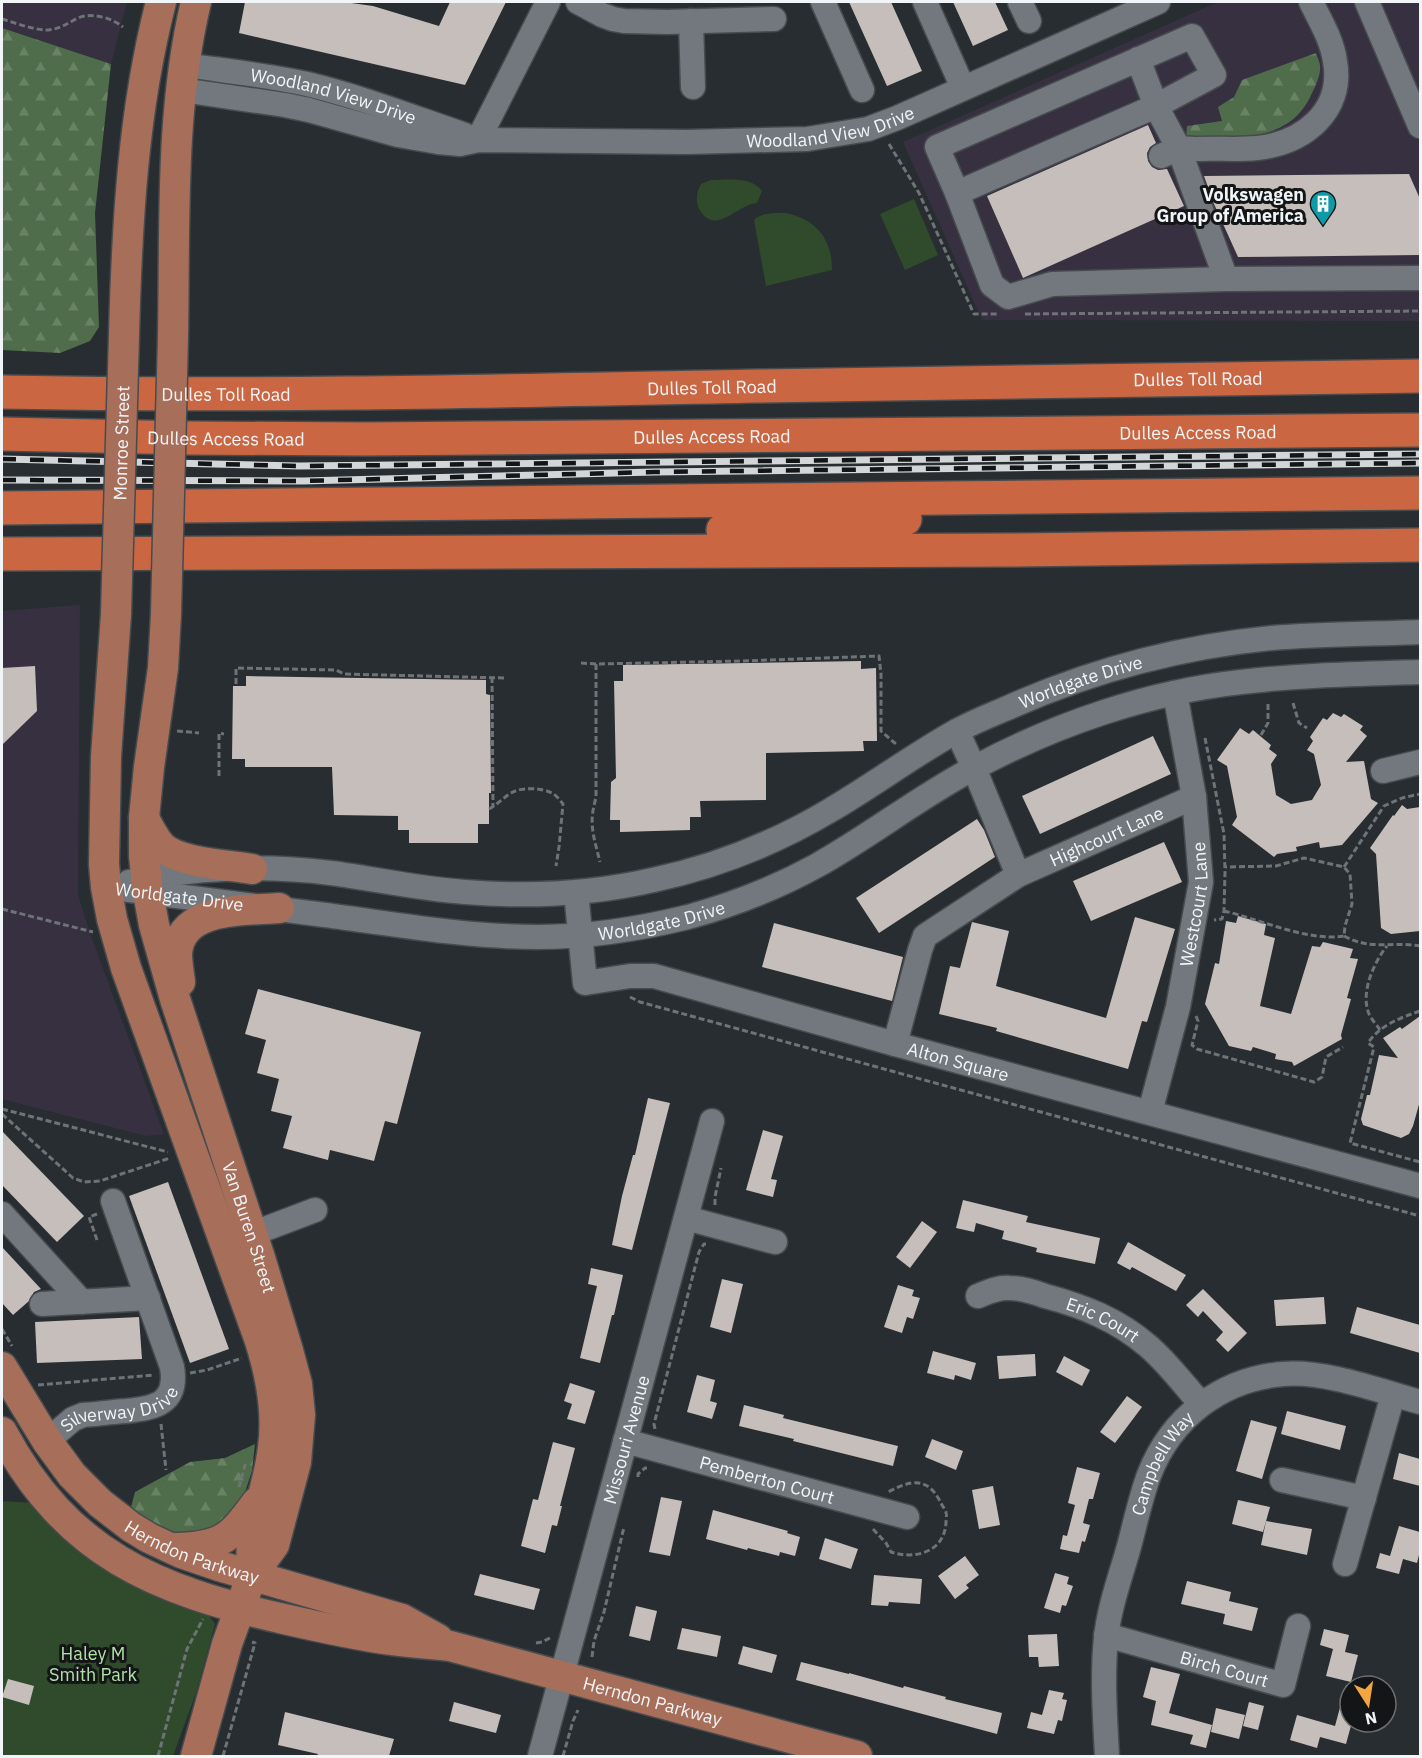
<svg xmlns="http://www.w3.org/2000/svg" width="1422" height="1758" viewBox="0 0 1422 1758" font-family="'IBM Plex Sans',sans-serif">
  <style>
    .commercial { fill: #363041 }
    .forest { fill: url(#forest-firs) }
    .green { fill: #304a2c }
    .building { fill: #c6beba }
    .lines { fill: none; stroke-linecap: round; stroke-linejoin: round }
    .minor-casing { stroke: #474b4e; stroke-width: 27 }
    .major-casing { stroke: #474b4e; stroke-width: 33 }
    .highway-casing { stroke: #474b4e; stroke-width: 36 }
    .path { stroke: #6e7376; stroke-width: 3; stroke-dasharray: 6 3; stroke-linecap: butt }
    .minor { stroke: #72787d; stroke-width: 24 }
    .major { stroke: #a76e5a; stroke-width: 30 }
    .highway { stroke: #ca6742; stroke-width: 33 }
    .rail-casing { stroke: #d2d6d8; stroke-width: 7 }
    .rail { stroke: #131517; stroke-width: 4.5; stroke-dasharray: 14; stroke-linecap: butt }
    .major-bridge-casing { stroke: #474b4e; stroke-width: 33; stroke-linecap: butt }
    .major-bridge { stroke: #a76e5a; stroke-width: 30 }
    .labels { text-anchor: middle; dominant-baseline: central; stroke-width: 6; stroke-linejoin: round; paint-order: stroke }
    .street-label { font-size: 18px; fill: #f1f5f7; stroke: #131517 }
    .poi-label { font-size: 18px; font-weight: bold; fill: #f1f5f7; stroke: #131517; text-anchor: end }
    .park-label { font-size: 18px; fill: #b1e3a8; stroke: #131517 }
  </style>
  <defs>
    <pattern id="forest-firs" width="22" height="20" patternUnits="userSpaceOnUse" patternTransform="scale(1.5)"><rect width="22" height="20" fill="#4f6d4a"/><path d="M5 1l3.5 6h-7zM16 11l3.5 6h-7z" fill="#698265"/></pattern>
  </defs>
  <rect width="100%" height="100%" fill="#282d31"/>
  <g class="commercial">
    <path d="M2,2H127L111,64L2,28Z"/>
    <path d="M1218,2H1420V321L982,320L903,142Z"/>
    <path d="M80,605L78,895L90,933L164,1134L146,1136L2,1099V611Z"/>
  </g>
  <g class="forest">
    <path d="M2,28L111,64L95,213L99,327L90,341L60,353L2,350Z"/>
    <path d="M1316,53C1317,57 1320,62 1320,66C1321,74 1316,85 1312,93C1290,145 1233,137 1186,138L1187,126L1222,121L1218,107L1234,97L1242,80Z"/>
    <path d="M255,1444L252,1471L243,1498L207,1546L163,1530L130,1511L135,1492L190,1462L225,1458Z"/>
  </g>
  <g class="green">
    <path d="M711,180C728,180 751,176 762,191L757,203C738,204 717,235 701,212C695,204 696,193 701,184Z"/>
    <path d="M914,199L938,255L905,270L880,214Z"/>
    <path d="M786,213C817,220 832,239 832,270L766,286L754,220C763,212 775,213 786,213Z"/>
    <path d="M2,1501L34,1503L204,1609L215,1624L196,1693L173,1756H2Z"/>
  </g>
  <g class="building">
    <path d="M245,2H344L373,6L439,26L450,2H506L465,85L239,33Z"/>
    <path d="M849,2H891L922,71L887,86Z"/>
    <path d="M953,2H995L1008,30L973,46Z"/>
    <path d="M1148,125L1156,143L1150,147L1147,153L1148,161L1152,167L1158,170L1167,169L1184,206L1023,278L987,196Z"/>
    <path d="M1409,174L1420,199V255L1238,257L1214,204L1204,176Z"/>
    <path d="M861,661V669L876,668L877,741H863L864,751L766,753V800L700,801L701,817H690V830L620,832V820H610L611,782L616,778L614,681H623V665Z"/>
    <path d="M35,666L37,711L2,745V668Z"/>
    <path d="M246,676L486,680V694L490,695L491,793H489V824H478V843H409V830H398V816L334,815L332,767H245V759H232L233,686H246Z"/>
    <path d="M1333,713L1341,717L1344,714L1363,726L1360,730L1367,736L1346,762L1364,761L1371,799L1378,803L1342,845L1320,848L1319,842L1296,847L1297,851L1277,854L1274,857L1232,825L1237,817L1227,766L1217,760L1240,728L1249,734L1253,730L1271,745L1269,749L1277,755L1271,764L1276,795L1291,804L1312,800L1321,785L1314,754L1307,750L1313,741L1310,737L1323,718L1327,720Z"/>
    <path d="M1153,736L1171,774L1040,834L1022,796Z"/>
    <path d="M1402,805L1407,809L1420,807V931L1391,934L1381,928L1376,854L1370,848L1393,815L1394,816Z"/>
    <path d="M977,819L984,830L995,857L879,933L856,898Z"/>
    <path d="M1164,842L1182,882L1091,921L1073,881Z"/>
    <path d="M1238,916L1266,924L1264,935L1275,938L1260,1006L1291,1014L1312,946L1320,947L1323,942L1353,949L1350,958L1358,959L1347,998L1351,999L1341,1035L1342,1039L1294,1066L1292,1062L1275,1059L1276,1054L1253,1047L1251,1051L1229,1046L1205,1004L1215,963L1219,964L1226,921L1236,923Z"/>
    <path d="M1135,917L1175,929L1147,1022L1142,1021L1128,1069L996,1031L997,1028L939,1014L950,966L960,968L972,922L1009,931L996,986L1106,1018Z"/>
    <path d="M774,923L903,957L892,1001L762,967Z"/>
    <path d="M258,989L421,1032L397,1124L385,1121L374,1161L330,1150L328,1160L283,1148L292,1116L271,1111L279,1079L257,1073L266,1040L245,1034Z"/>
    <path d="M1420,1016V1101L1413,1126L1409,1134L1401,1138L1363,1125L1361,1119L1367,1095H1370L1379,1055L1398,1058L1383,1038L1400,1027L1402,1029Z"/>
    <path d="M648,1098L670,1103L632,1250L612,1245L622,1196L633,1155H635Z"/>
    <path d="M763,1130L783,1136L771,1179L777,1180L773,1197L746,1190Z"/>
    <path d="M2,1131L84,1216L57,1242L2,1185Z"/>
    <path d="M168,1182L229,1349L190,1363L129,1196Z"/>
    <path d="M963,1200L1028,1216L1026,1222L1100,1238L1095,1264L1036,1252L1037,1248L1002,1239L1004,1231L976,1223L974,1232L956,1228Z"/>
    <path d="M922,1221L937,1232L910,1268L896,1257Z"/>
    <path d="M1128,1242L1186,1275L1176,1291L1132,1267L1130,1270L1117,1263Z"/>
    <path d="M2,1247L41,1289L34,1292L29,1301L13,1315L2,1303Z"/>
    <path d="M591,1268L623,1275L614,1315H612L600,1363L580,1358L597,1286L588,1284Z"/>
    <path d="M722,1279L743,1284L731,1333L710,1327Z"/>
    <path d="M898,1285L914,1290L912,1296L920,1298L913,1319L907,1317L902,1333L884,1327Z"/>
    <path d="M1203,1289L1247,1333L1228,1352L1216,1340L1223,1332L1203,1311L1198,1317L1186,1305Z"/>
    <path d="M1324,1297L1326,1324L1276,1326L1274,1300Z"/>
    <path d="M1357,1307L1420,1325V1353L1350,1333Z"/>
    <path d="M139,1317L142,1359L37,1363L35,1322Z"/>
    <path d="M933,1351L976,1363L971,1380L955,1375L954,1380L927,1373Z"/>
    <path d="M1035,1354L1036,1376L999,1379L997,1356Z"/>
    <path d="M1064,1356L1090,1370L1082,1386L1056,1372Z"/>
    <path d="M697,1375L715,1380L710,1401L717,1403L712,1419L687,1412Z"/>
    <path d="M570,1383L595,1391L585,1424L567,1419L572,1404L564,1401Z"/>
    <path d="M1127,1396L1142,1407L1115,1443L1100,1432Z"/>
    <path d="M744,1405L784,1415L783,1418L898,1446L893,1466L793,1441L794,1439L739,1426Z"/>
    <path d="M1287,1411L1346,1426L1340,1450L1281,1434Z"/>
    <path d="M1251,1420L1277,1427L1262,1479L1236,1471Z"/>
    <path d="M932,1439L963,1451L956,1470L925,1457Z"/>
    <path d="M553,1442L575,1448L560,1506H562L557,1526L552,1525L545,1553L521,1546L533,1499L538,1500Z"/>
    <path d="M1399,1453L1420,1459V1486L1393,1479Z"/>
    <path d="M1077,1467L1100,1473L1093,1499H1089L1083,1523L1090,1525L1085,1542L1082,1541L1079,1553L1060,1549L1063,1535L1067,1536L1075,1505L1068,1503Z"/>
    <path d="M993,1486L1000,1525L979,1529L972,1490Z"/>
    <path d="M661,1497L682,1501L670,1556L649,1552Z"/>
    <path d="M1238,1500L1270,1507L1263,1532L1232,1524Z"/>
    <path d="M713,1510L788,1531L787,1533L800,1537L795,1556L780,1552L779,1556L748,1548L747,1550L706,1539Z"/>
    <path d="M1266,1521L1312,1529L1307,1555L1261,1545Z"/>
    <path d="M1399,1526L1420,1532V1551L1417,1563L1403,1559L1399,1574L1376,1568L1380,1553L1390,1556Z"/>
    <path d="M825,1538L858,1549L851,1569L819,1559Z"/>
    <path d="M965,1556L979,1575L966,1585L969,1588L955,1599L938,1576Z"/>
    <path d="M1055,1573L1069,1577L1067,1584L1073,1586L1066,1606L1062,1605L1060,1613L1044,1608Z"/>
    <path d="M480,1574L540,1589L534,1610L474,1595Z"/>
    <path d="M874,1575L922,1579L920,1604L889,1602L888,1606L871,1605Z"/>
    <path d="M1187,1581L1231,1592L1229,1601L1258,1608L1252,1631L1223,1624L1225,1614L1181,1604Z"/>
    <path d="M636,1606L657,1611L650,1641L629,1636Z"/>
    <path d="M682,1628L721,1636L717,1657L677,1649Z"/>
    <path d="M1324,1629L1349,1635L1345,1652L1358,1655L1351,1682L1326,1676L1333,1649L1320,1645Z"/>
    <path d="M1057,1634L1059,1666L1039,1667L1038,1657H1029L1028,1635Z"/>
    <path d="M743,1646L777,1655L772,1673L738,1664Z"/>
    <path d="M801,1662L849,1674V1673L903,1688L904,1686L946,1697L945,1699L1002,1713L997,1734L796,1680Z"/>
    <path d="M1151,1667L1180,1674L1169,1713L1212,1725L1206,1748L1190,1744L1193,1735L1151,1725L1156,1701L1143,1697Z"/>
    <path d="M8,1679L34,1686L29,1705L2,1697Z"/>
    <path d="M1346,1685L1350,1686V1722H1352L1346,1744L1320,1737L1317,1748L1290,1740L1297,1715L1335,1726Z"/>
    <path d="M1049,1690L1064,1693L1062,1699L1067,1700L1062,1721L1058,1720L1054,1734L1027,1728L1031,1712L1042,1715Z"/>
    <path d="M454,1702L501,1715L496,1733L449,1721Z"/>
    <path d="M1249,1702L1264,1706L1258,1730L1243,1726Z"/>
    <path d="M1216,1708L1245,1715L1239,1739L1211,1732Z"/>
    <path d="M285,1712L394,1739L389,1756H317L318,1754L278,1745Z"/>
  </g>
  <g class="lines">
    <defs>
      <g id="minor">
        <path d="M578,2L602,15L613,19L624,21L667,22L774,19"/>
        <path d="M823,2L862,90"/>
        <path d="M925,2L963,88"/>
        <path d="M1020,2L1029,21"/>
        <path d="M1367,2L1420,126"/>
        <path d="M691,21L693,87"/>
        <path id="s1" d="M185,65C226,71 267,75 307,84C361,97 412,117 465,135"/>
        <path id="s2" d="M182,90L285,105L309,110L398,135L438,142L460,144L478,140L687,142L807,139L868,129L897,118L1158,2"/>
        <path d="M478,140L548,2"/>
        <path d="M1161,156C1167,154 1173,150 1179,149C1184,148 1191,149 1197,149C1217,148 1237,150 1257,148C1303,143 1344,112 1335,61C1332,40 1320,20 1311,2"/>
        <path d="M957,193L937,147L1192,36L1214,75L1156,106L1138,59"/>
        <path d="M1226,279L1179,149L1156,106L957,193L992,285L1008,297L1052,284L1226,279L1420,278"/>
        <path d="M957,731L974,768L1018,875"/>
        <path d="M1383,771L1420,762"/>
        <path id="s3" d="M129,882C192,867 266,865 331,873C376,879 420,889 465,892C527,897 592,894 653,880C714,867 775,843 829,811C872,786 912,756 955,732C971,723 988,716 1005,709C1090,671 1178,647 1272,638C1321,634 1371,634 1420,632"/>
        <path id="s4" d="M106,887C179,896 252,905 325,915C395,924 466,937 538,937C588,937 639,929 688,917C732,905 776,888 816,866C870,836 919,797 974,768C1056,724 1149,692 1241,682C1301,675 1361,674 1420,672"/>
        <path id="s5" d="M576,892L585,983L630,976H654L895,1044L1420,1186"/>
        <path id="s6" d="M895,1044L920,950L925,936L1018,875L1194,797"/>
        <path id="s7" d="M1150,1112L1178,1007L1201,882L1194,797L1175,693"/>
        <path d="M2,1214L82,1302"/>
        <path d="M686,1218L775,1242"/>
        <path d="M236,1240L315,1210"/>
        <path id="s8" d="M978,1296C988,1292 998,1287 1009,1288C1022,1288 1034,1292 1045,1296C1083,1306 1118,1320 1148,1346C1168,1363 1184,1385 1201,1404"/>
        <path d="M42,1304L148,1298"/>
        <path id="s9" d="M47,1441L73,1419L83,1415C97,1414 111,1412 126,1411C156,1408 178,1403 172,1367L113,1201"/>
        <path id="s10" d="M625,1441L907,1517"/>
        <path d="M1282,1480L1364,1498"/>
        <path d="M1345,1564L1393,1395"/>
        <path id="s11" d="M1106,1635L1283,1685L1298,1626"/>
        <path id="s12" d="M540,1756L712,1121"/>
        <path id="s13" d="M1107,1756C1105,1717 1102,1677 1106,1638C1109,1608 1120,1578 1128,1550C1135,1525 1140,1499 1149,1475C1171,1418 1221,1379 1283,1374C1324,1370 1380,1391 1420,1402"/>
      </g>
      <g id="major">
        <path d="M124,335C127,222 133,111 161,2"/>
        <path d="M173,336C175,225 170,110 196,2"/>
        <path d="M116,614L106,757L104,864L106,887L112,919L126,968L260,1341C271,1376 278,1411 273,1447C270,1478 258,1507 253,1538C250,1550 252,1563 252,1575"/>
        <path id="s14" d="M166,614L163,668L149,767L144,818V856L148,892L154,925L175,999L261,1261L287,1347L297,1384L300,1415L296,1462L274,1545L252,1575L227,1644L196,1756"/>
        <path d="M144,818C149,828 154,838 161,846C178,863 229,865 252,869"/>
        <path d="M180,982C179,973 177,963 177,954C180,906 245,911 279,908"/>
        <path id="s15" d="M2,1367L47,1441L72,1475L100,1503L131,1527L149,1538L181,1553L219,1566L402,1619L438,1639"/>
        <path id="s16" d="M2,1432C67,1554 155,1590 284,1619C319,1627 355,1635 391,1640C411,1643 431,1644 450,1646L857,1756"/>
        <path d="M177,1548C223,1547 231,1537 257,1502"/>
      </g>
      <g id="highway">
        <path id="s17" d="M2,392C254,397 505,391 757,386C978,381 1199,378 1420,376"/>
        <path id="s18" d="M2,434L189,438L365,439L1420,430"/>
        <path d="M2,508L1420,493"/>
        <path d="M723,530L905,519"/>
        <path d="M2,554L1012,550L1420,545"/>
      </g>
    </defs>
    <use href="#minor" class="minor-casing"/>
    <use href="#major" class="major-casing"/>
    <use href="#highway" class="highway-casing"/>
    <g class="path">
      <path d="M2,19C16,23 33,30 48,30C60,29 68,23 78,18C92,12 112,18 123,27"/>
      <path d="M889,144L919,193L974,314H998"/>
      <path d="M1025,314L1420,311"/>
      <path d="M581,663L596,664L743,661L879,656L881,674V731L897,745"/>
      <path d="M596,664V798C588,824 594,837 600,862"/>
      <path d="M492,677L493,807"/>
      <path d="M236,684V668L336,670L344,674L504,678"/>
      <path d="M1293,703L1299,723L1307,728"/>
      <path d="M177,731L199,733"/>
      <path d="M1261,735L1268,723V704"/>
      <path d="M1205,738L1224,834L1225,872L1224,911L1222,919L1214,920"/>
      <path d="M219,776V733L224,734"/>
      <path d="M489,809C498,804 505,796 513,792C523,787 542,788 552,793C556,795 560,800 563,804L559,847L556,866"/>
      <path d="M1344,867L1384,806L1402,798L1420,794"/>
      <path d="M2,909L93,932"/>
      <path d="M1224,911C1259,919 1308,942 1344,936L1345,926L1352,904L1350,874L1344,867L1304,858L1276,866L1226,867"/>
      <path d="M1344,936C1372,951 1391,941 1420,946"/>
      <path d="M630,997L640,1002L1420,1216"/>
      <path d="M1420,1011C1400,1018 1380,1025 1368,1043L1374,1047L1350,1143L1420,1162"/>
      <path d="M1196,1016L1198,1021L1192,1045L1197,1049L1314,1082L1322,1077L1326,1057L1343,1047"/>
      <path d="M1380,1030C1377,1025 1371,1019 1369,1014C1360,993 1374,962 1387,946"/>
      <path d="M2,1109L168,1152"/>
      <path d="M2,1114L73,1178L84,1182L100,1181L170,1158"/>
      <path d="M715,1205V1197L721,1168"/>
      <path d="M97,1240L89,1217L97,1214"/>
      <path d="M2,1329L12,1346"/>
      <path d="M190,1373L207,1370L242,1358"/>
      <path d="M38,1385L154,1375"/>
      <path d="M161,1424L166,1470"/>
      <path d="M655,1429L654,1424L699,1252L704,1244H706"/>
      <path d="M638,1477V1474L645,1468H647"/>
      <path d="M239,1487L246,1462"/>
      <path d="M873,1529L886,1543L891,1552C915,1560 945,1552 946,1522C946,1521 947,1514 946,1513C946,1510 943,1507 942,1505C937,1495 931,1485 919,1483C910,1481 896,1488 888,1492"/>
      <path d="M536,1643L542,1642L552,1637"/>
      <path d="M592,1657L594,1641L604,1612L624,1527"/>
      <path d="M158,1756L187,1649L203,1619"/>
      <path d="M223,1756L255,1643L252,1642"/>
      <path d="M563,1756L573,1721L578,1710"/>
    </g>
    <use href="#minor" class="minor"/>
    <use href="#major" class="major"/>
    <use href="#highway" class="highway"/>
    <defs>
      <g id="rail">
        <path d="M2,459L299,466L1420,454"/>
        <path d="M2,480L303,481L654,472L1420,463"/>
      </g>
    </defs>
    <use href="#rail" class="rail-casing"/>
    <use href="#rail" class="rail"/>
    <defs>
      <g id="major-bridge">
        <path id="s19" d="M116,614L124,335"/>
        <path d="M166,614L173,336"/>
      </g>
    </defs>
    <use href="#major-bridge" class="major-bridge-casing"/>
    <use href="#major-bridge" class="major-bridge"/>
  </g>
  <defs>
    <symbol id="building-pin" viewBox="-11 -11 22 30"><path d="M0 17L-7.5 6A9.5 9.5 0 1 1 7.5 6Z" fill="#0f9aa8" stroke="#131517"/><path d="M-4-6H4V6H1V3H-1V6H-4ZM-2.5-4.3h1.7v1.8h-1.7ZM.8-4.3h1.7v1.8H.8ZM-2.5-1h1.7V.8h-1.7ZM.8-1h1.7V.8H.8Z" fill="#fff"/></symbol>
  </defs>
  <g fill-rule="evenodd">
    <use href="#building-pin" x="1308" y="189" width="30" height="40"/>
  </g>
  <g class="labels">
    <g class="street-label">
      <text stroke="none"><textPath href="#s1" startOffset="152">Woodland View Drive</textPath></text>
      <text stroke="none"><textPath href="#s2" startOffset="656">Woodland View Drive</textPath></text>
      <text stroke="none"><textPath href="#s17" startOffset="1196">Dulles Toll Road</textPath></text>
      <text stroke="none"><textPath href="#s17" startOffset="710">Dulles Toll Road</textPath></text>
      <text stroke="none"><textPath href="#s17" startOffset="224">Dulles Toll Road</textPath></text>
      <text stroke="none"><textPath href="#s18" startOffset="1196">Dulles Access Road</textPath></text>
      <text stroke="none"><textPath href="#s18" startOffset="710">Dulles Access Road</textPath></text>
      <text stroke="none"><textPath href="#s18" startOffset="224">Dulles Access Road</textPath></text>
      <text stroke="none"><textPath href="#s19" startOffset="171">Monroe Street</textPath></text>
      <text stroke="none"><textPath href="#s3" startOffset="1002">Worldgate Drive</textPath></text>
      <text stroke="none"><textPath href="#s6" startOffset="320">Highcourt Lane</textPath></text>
      <text stroke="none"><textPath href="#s4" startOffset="74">Worldgate Drive</textPath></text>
      <text stroke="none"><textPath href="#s7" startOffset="213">Westcourt Lane</textPath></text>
      <text stroke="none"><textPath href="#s4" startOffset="560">Worldgate Drive</textPath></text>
      <text stroke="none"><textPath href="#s5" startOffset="477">Alton Square</textPath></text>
      <text stroke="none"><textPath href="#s14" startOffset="630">Van Buren Street</textPath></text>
      <text stroke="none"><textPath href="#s8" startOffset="132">Eric Court</textPath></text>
      <text stroke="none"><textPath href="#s9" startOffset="82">Silverway Drive</textPath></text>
      <text stroke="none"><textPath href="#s12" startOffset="328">Missouri Avenue</textPath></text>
      <text stroke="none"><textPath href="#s13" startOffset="303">Campbell Way</textPath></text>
      <text stroke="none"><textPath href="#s10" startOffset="147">Pemberton Court</textPath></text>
      <text stroke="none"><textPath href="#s15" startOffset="274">Herndon Parkway</textPath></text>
      <text stroke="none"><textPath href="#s11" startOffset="123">Birch Court</textPath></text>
      <text stroke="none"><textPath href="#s16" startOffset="730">Herndon Parkway</textPath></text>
    </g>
    <g class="poi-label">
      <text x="1304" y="194">Volkswagen<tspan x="1304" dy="21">Group of America</tspan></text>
    </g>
    <g class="park-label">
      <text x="93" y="1653">Haley M<tspan x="93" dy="21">Smith Park</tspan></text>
    </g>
  </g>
  <rect width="1422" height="1758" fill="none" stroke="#f1f5f7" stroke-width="6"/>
  <g transform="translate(1368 1704) rotate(168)"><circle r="28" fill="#131517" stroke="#6c6f71" stroke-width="1.5"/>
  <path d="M0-4.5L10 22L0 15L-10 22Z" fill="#f2a541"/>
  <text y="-9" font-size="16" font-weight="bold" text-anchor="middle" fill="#f1f5f7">N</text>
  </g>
</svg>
